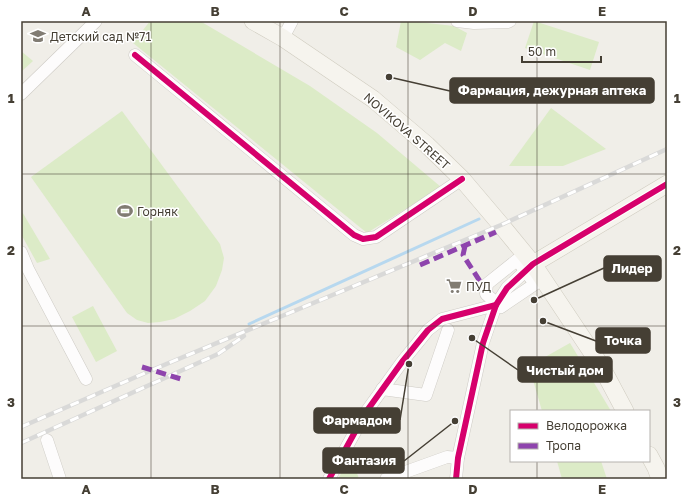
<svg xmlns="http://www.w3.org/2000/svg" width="688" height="500" viewBox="0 0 688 500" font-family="'Golos Text',sans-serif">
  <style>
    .green { fill: #dcebc7 }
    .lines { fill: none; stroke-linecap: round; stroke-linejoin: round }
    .stream { stroke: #b7d8ef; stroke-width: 3 }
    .street-casing { stroke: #cecbc5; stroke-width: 13 }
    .secondary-casing { stroke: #cfcbbf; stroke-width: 18 }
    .street { stroke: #fdfcfc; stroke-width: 12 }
    .secondary { stroke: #f6f4ee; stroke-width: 17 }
    .rail-casing { stroke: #d9d9d8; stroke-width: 4.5 }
    .rail { stroke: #fff; stroke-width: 3; stroke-dasharray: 9; stroke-linecap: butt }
    .quiet { stroke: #8e44ad; stroke-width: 5; stroke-dasharray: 10 5; stroke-linecap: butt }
    .cycleway-casing { stroke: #fff; stroke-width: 8 }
    .cycleway { stroke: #d6006c; stroke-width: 6 }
    .grid { fill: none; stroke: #453f34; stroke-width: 1; stroke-opacity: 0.55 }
    .labels { text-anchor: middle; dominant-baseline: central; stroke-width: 3; stroke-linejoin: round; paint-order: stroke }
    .poi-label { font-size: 12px; fill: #453f34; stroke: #fff; text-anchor: start }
    .street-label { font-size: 12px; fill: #453f34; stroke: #fff }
    .leader { fill: none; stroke: #453f34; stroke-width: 1.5 }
    .callout-dot { fill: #453f34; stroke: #fff; stroke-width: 1.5 }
    .callout { fill: #453f34; stroke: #453f34; stroke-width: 1.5 }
    .callout-label { font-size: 13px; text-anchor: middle; font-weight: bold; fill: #fff }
    .neatline { fill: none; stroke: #453f34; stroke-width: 1.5 }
    .grid-label { font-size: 13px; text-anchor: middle; font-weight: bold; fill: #453f34 }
  </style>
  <rect width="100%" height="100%" fill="#f0eee8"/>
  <g class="green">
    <path d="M150,21H200L310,86L377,133L441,187L367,233L133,43Z"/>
    <path d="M401,21H409L454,26L467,33L461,51L445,43L420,60L396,47Z"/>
    <path d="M534,21L599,42L590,70L525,48Z"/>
    <path d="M21,51L33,61L21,72Z"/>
    <path d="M551,108L606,149L563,166H509Z"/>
    <path d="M122,111L220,244L224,258L222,270L216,286L205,301L190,311L174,319L160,322L148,323L137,320L127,313L31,177Z"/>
    <path d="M21,210L50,259L37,263L21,234Z"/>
    <path d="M93,306L117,351L96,362L72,317Z"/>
    <path d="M570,343L611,411H542L529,366Z"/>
    <path d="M351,455L359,479H338Z"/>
    <path d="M557,461H601L607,479H562Z"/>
  </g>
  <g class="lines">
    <path class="stream" d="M249,324L479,219"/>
    <defs>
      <g id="street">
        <path d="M457,21L474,23L508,22L510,21"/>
        <path d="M283,38L292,21"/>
        <path d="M135,55L354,235L363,239L376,237L462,179"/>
        <path d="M21,94L96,21"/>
        <path d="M21,252L28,269L86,379"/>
        <path d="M517,260L535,284L501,307L486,294L487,284Z"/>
        <path d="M382,389L426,395L448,330"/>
        <path d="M47,440L60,479"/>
        <path d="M329,479L366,412L402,362L428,330L442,319L496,305"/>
        <path d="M386,479L447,457L458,458"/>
        <path d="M456,479L458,458L483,343L496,305L507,288L533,264"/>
      </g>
      <g id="secondary">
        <path d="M253,21L283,38L373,99L427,145L462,179L501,225L533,264L601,366L625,411"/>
        <path d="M533,264L667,184"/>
        <path d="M649,455L656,468L660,479"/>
      </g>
    </defs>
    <use href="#street" class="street-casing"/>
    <use href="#secondary" class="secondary-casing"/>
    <use href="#street" class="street"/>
    <use href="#secondary" class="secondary"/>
    <defs>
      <g id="rail">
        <path d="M21,427L152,370L501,225L667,149"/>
        <path d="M21,443L218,354L244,336"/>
      </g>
    </defs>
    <use href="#rail" class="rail-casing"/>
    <use href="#rail" class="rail"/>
    <g class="quiet">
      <path d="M465,246L463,255L483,286"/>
      <path d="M420,265L496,232"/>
      <path d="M142,367L181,379"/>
    </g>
    <defs>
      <g id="cycleway">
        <path d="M135,55L354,235L363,239L376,237L462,179"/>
        <path d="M329,479L366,412L402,362L428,330L442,319L496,305"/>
        <path d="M456,479L458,458L483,343L496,305L507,288L533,264L667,184"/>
      </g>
    </defs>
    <use href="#cycleway" class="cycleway-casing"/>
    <use href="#cycleway" class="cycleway"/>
  </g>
  <path class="grid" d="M151,21V479M280,21V479M408,21V479M537,21V411M21,174H667M21,326H667M537,461V479"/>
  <defs>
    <symbol id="school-bare" viewBox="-9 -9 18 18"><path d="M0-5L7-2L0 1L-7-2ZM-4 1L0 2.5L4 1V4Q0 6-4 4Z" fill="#817c73" stroke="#fff" stroke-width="2.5" paint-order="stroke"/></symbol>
    <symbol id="stadium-bare" viewBox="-9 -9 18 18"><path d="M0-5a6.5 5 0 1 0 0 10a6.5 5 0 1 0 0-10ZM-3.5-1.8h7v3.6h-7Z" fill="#817c73" stroke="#fff" stroke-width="2.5" paint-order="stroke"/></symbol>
    <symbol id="supermarket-bare" viewBox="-9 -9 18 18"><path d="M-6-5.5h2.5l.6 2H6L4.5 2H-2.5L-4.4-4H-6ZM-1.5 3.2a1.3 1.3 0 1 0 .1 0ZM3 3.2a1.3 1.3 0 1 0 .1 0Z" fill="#817c73" stroke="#fff" stroke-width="2.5" paint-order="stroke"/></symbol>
  </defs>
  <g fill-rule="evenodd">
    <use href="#school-bare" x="27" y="25" width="22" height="22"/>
    <use href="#stadium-bare" x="114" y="200" width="22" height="22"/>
    <use href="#supermarket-bare" x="443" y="275" width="22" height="22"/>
  </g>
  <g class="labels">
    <g class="poi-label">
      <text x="50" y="36">Детский сад №71</text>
      <text x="137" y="211">Горняк</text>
      <text x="466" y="286">ПУД</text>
    </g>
    <g class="street-label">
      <text transform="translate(407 131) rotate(41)">NOVIKOVA STREET</text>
    </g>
  </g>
  <path class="leader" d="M389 77L450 91M534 300L604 268M543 321L596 341M472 338L518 370M409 364L400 420M455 421L404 461"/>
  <g class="callout-dot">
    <circle cx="389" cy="77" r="4"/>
    <circle cx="534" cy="300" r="4"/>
    <circle cx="543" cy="321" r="4"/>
    <circle cx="472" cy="338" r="4"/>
    <circle cx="409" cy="364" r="4"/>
    <circle cx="455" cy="421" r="4"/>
  </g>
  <g class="callout">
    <rect x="450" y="78" width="204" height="25" rx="4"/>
    <rect x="604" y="256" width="57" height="25" rx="4"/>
    <rect x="596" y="328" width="54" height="25" rx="4"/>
    <rect x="518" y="357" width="94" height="25" rx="4"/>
    <rect x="314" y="408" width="86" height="25" rx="4"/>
    <rect x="323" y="448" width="81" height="25" rx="4"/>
  </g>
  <g class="callout-label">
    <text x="552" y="95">Фармация, дежурная аптека</text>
    <text x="632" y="273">Лидер</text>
    <text x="623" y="345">Точка</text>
    <text x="565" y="375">Чистый дом</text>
    <text x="357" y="425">Фармадом</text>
    <text x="364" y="465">Фантазия</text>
  </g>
  <rect width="688" height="500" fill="none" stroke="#ffffff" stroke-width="44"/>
  <rect x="510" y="410" width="140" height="52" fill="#ffffff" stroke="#b5b2ae"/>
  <rect x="518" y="423" width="20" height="6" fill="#d6006c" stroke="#b5b2ae"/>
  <text x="546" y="430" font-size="12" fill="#453f34">Велодорожка</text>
  <rect x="518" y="443" width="20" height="6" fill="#8e44ad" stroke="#b5b2ae"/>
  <text x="546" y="450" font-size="12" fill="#453f34">Тропа</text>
  <path d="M522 56v6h79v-6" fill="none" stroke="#453f34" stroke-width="2"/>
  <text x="528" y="56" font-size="12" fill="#453f34" stroke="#ffffff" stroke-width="3" paint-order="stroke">50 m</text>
  <rect x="22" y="22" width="644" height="456" class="neatline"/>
  <g class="grid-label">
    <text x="86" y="16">A</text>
    <text x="215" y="16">B</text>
    <text x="344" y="16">C</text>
    <text x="473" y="16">D</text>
    <text x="602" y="16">E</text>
    <text x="11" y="103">1</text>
    <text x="677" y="103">1</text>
    <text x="11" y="255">2</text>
    <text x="677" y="255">2</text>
    <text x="11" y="407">3</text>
    <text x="677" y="407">3</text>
    <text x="86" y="494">A</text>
    <text x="215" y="494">B</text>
    <text x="344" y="494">C</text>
    <text x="473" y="494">D</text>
    <text x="602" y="494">E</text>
  </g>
</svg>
